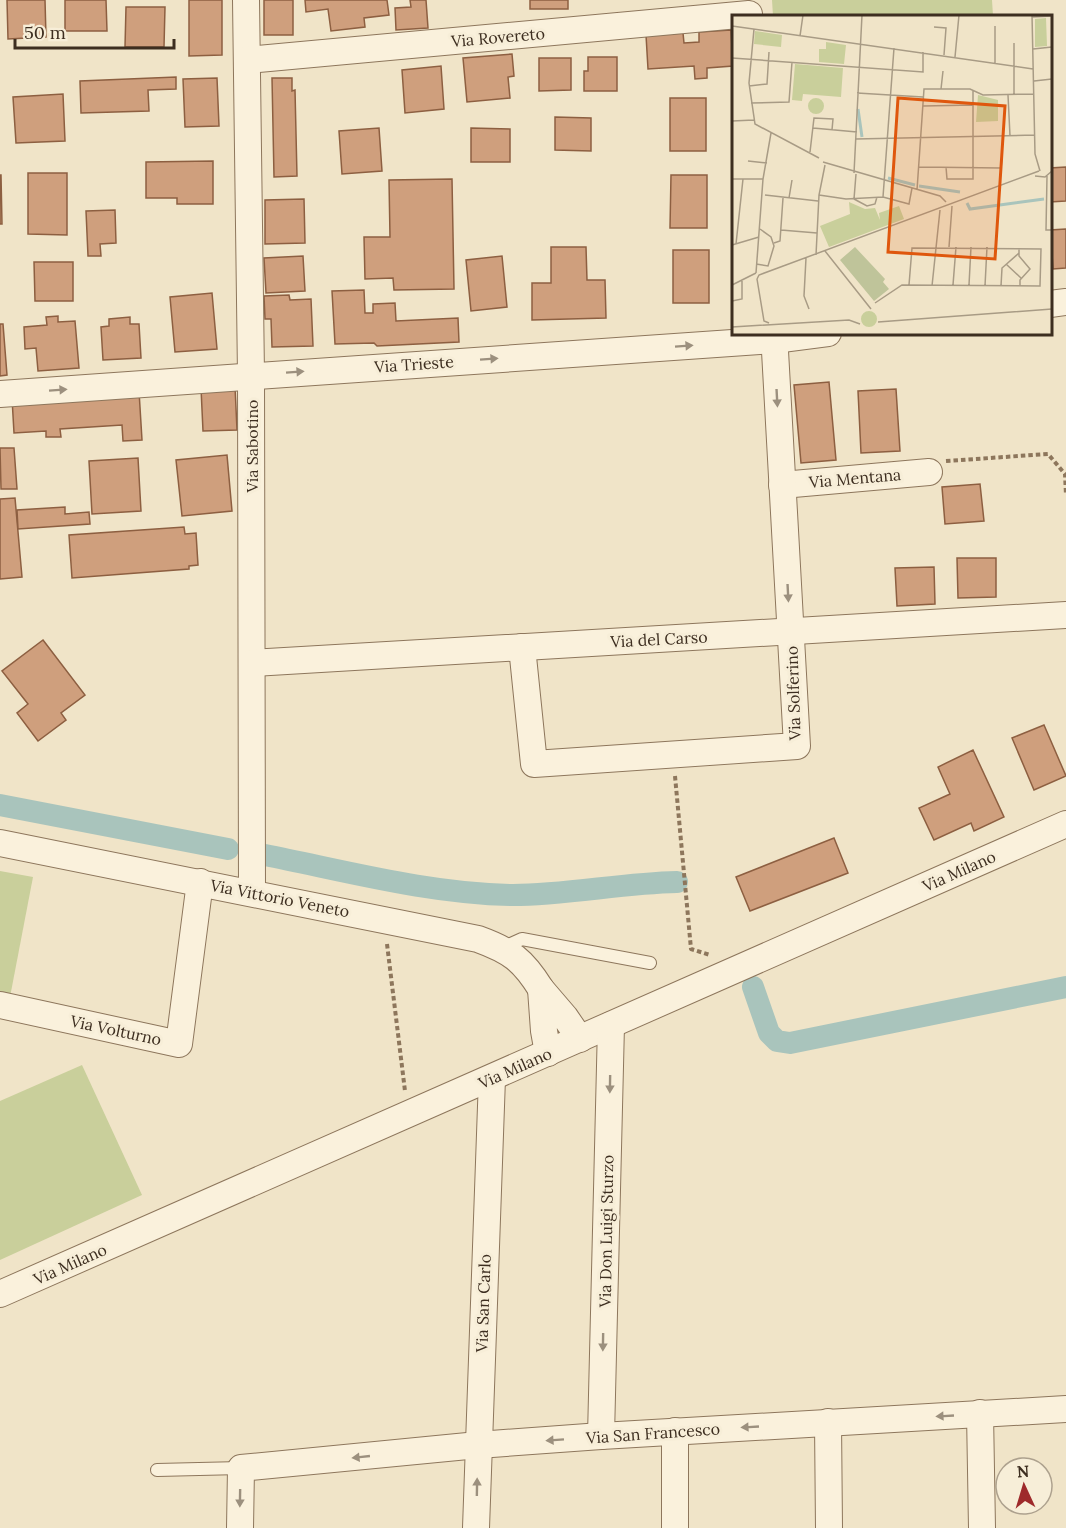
<svg xmlns="http://www.w3.org/2000/svg" width="1066" height="1528" viewBox="0 0 1066 1528" font-family="Lora,serif">
  <style>
    .green { fill: #c9cf9b }
    .lines { fill: none; stroke-linecap: round; stroke-linejoin: round }
    .canal { stroke: #a9c4bc; stroke-width: 22 }
    .building { fill: #cf9f7d; stroke: #8d5f41; stroke-width: 1.5 }
    .service-casing { stroke: #8d765c; stroke-width: 14 }
    .minor-casing { stroke: #8d765c; stroke-width: 28 }
    .path { stroke: #8d765c; stroke-width: 4; stroke-dasharray: 4.5 3; stroke-linecap: butt }
    .service { stroke: #faf1dc; stroke-width: 12 }
    .minor { stroke: #faf1dc; stroke-width: 26 }
    .oneway { fill: #9c907e }
    .labels { text-anchor: middle; dominant-baseline: central; stroke-width: 6; stroke-linejoin: round; paint-order: stroke }
    .street-label { font-size: 16px; fill: #3d2e20; stroke: #f7eed8 }
    .inset-river { fill: none; stroke: #a9c4bc; stroke-width: 3 }
    .inset-road { fill: none; stroke: #a89b85; stroke-width: 1.5 }
    .view { fill: #df570d; fill-opacity: 0.15; stroke: #df570d; stroke-width: 3 }
    .inset-edge { fill: none; stroke: #3d2e20; stroke-width: 3 }
  </style>
  <rect width="100%" height="100%" fill="#f0e4c8"/>
  <g class="green">
    <path d="M772,0H992L993,16H773Z"/>
    <path d="M0,871L33,877L10,997L0,995Z"/>
    <path d="M82,1065L142,1195L0,1260V1101Z"/>
  </g>
  <g class="lines">
    <g class="canal">
      <path d="M0,805L228,849"/>
      <path d="M265,855C346,871 431,894 513,895C567,895 622,883 677,882"/>
      <path d="M753,987L769,1033L777,1041L790,1043L1066,987"/>
    </g>
  </g>
  <g class="building">
    <path d="M7,0H45L46,37L8,39Z"/>
    <path d="M65,0H106L107,31H65Z"/>
    <path d="M189,0H222V55L189,56Z"/>
    <rect x="264" y="0" width="29" height="35"/>
    <path d="M305,0H387L389,15L364,18L365,27L331,31L328,9L306,12Z"/>
    <path d="M410,0H426L428,28L396,30L395,8L411,7Z"/>
    <rect x="530" y="0" width="38" height="9"/>
    <path d="M126,7H165L164,47H125Z"/>
    <path d="M731,30L733,66L707,68V78L695,79L694,66L648,69L646,35L683,33L684,43L699,42V32Z"/>
    <path d="M512,54L514,76L508,77L510,98L467,102L463,58Z"/>
    <path d="M588,57H617V91H584V71H588Z"/>
    <path d="M539,58H571V90L539,91Z"/>
    <path d="M441,66L444,109L405,113L402,70Z"/>
    <path d="M176,77V89L148,90L149,111L81,113L80,81Z"/>
    <path d="M217,78L219,126L185,127L183,79Z"/>
    <path d="M272,78H292V91L295,90L297,176L274,177Z"/>
    <path d="M63,94L65,141L16,143L13,97Z"/>
    <rect x="670" y="98" width="36" height="53"/>
    <path d="M555,117L591,118V151L555,150Z"/>
    <path d="M379,128L382,171L342,174L339,131Z"/>
    <path d="M471,128L510,129V162H471Z"/>
    <path d="M213,161V204H177V198H146V162Z"/>
    <path d="M1066,167V201L1050,202V168Z"/>
    <path d="M28,173H67V235L28,234Z"/>
    <path d="M0,175H1L2,224H0Z"/>
    <path d="M671,175H707V228H670Z"/>
    <path d="M452,179L454,289L394,290L393,278L365,279L364,237H390L389,180Z"/>
    <path d="M304,199L305,243L265,244V200Z"/>
    <path d="M115,210L116,243L100,244L101,256H88L86,211Z"/>
    <path d="M1066,229V268L1053,269L1052,254H1050V230Z"/>
    <path d="M551,247H586L587,280H605L606,318L532,320V283H551Z"/>
    <rect x="673" y="250" width="36" height="53"/>
    <path d="M303,256L305,291L266,293L264,258Z"/>
    <path d="M502,256L507,307L471,311L466,260Z"/>
    <path d="M34,262H73V301H35Z"/>
    <path d="M364,290L365,313H373V304L395,303L396,321L458,318L459,342L377,346L374,343L335,344L332,291Z"/>
    <path d="M212,293L217,349L175,352L170,297Z"/>
    <path d="M289,295L290,300L311,299L313,346L272,347L271,319H265L264,296Z"/>
    <path d="M58,316V322L75,321L79,368L38,371L36,348L25,349L24,327L47,325L46,317Z"/>
    <path d="M130,317V324H139L141,358L103,360L101,327L109,326V319Z"/>
    <path d="M0,324H3L7,375L0,376Z"/>
    <path d="M829,382L836,460L801,463L794,385Z"/>
    <path d="M235,386L237,430L203,431L201,388Z"/>
    <path d="M896,389L900,451L861,453L858,391Z"/>
    <path d="M139,391L142,440L123,441L122,425L60,429L61,437H46V431L14,433L12,398Z"/>
    <path d="M0,448H14L17,489H1Z"/>
    <path d="M227,455L232,511L182,516L176,460Z"/>
    <path d="M138,458L141,511L92,514L89,461Z"/>
    <path d="M980,484L984,521L945,524L942,487Z"/>
    <path d="M15,498L22,577L0,579V499Z"/>
    <path d="M65,507V514L89,512L90,524L18,529L17,510Z"/>
    <path d="M184,527L185,534L196,533L198,565L189,566V569L72,578L69,535Z"/>
    <path d="M957,558H996V597L958,598Z"/>
    <path d="M934,567L935,604L897,606L895,568Z"/>
    <path d="M43,640L85,695L61,713L66,720L38,741L17,713L28,704L2,671Z"/>
    <path d="M1044,725L1066,776L1034,790L1012,738Z"/>
    <path d="M973,750L1004,817L974,831L971,823L934,840L919,808L950,794L938,767Z"/>
    <path d="M834,838L848,873L750,911L736,877Z"/>
  </g>
  <g class="lines">
    <defs>
      <g id="service">
        <path d="M502,948L522,939L650,963"/>
        <path d="M157,1470L241,1468"/>
      </g>
      <g id="minor">
        <path d="M246,0L251,375L252,892"/>
        <path d="M247,60L749,14"/>
        <path d="M1050,304L1066,302"/>
        <path d="M0,394L774,340L828,333"/>
        <path d="M782,485L929,472"/>
        <path d="M522,647L534,764L797,746L774,333"/>
        <path d="M252,663L1066,615"/>
        <path d="M0,843L478,939C511,951 523,960 541,989"/>
        <path d="M0,1005L179,1044L200,882"/>
        <path d="M548,1053L544,1031L541,989L565,1017L580,1039"/>
        <path d="M0,1294L1066,824"/>
        <path d="M980,1413L982,1528"/>
        <path d="M828,1422L829,1528"/>
        <path d="M601,1436L611,1025"/>
        <path d="M240,1528L241,1468L478,1445L601,1436L1066,1409"/>
        <path d="M476,1528L492,1078"/>
        <path d="M675,1528V1431"/>
      </g>
    </defs>
    <use href="#service" class="service-casing"/>
    <use href="#minor" class="minor-casing"/>
    <g class="path">
      <path d="M946,461L1048,454L1065,474L1066,495"/>
      <path d="M675,776L691,949L710,955"/>
      <path d="M387,944L405,1091"/>
    </g>
    <use href="#service" class="service"/>
    <use href="#minor" class="minor"/>
  </g>
  <defs><path id="oneway-solid" d="M-6-.8H1V-3.2L6.5 0L1 3.2V.8H-6Z" transform="scale(1.5)"/></defs>
  <g class="oneway">
    <use href="#oneway-solid" transform="translate(684 346) rotate(-4)"/>
    <use href="#oneway-solid" transform="translate(489 359) rotate(-4)"/>
    <use href="#oneway-solid" transform="translate(295 372) rotate(-4)"/>
    <use href="#oneway-solid" transform="translate(58 390) rotate(-4)"/>
    <use href="#oneway-solid" transform="translate(777 398) rotate(87)"/>
    <use href="#oneway-solid" transform="translate(788 593) rotate(87)"/>
    <use href="#oneway-solid" transform="translate(610 1084) rotate(91)"/>
    <use href="#oneway-solid" transform="translate(603 1342) rotate(91)"/>
    <use href="#oneway-solid" transform="translate(945 1416) rotate(177)"/>
    <use href="#oneway-solid" transform="translate(750 1427) rotate(177)"/>
    <use href="#oneway-solid" transform="translate(555 1440) rotate(176)"/>
    <use href="#oneway-solid" transform="translate(361 1457) rotate(174)"/>
    <use href="#oneway-solid" transform="translate(477 1487) rotate(-89)"/>
    <use href="#oneway-solid" transform="translate(240 1498) rotate(91)"/>
  </g>
  <g class="labels">
    <g class="street-label">
      <text transform="translate(498 37) rotate(-5)">Via Rovereto</text>
      <text transform="translate(414 364) rotate(-4)">Via Trieste</text>
      <text transform="translate(252 446) rotate(-90)">Via Sabotino</text>
      <text transform="translate(855 478) rotate(-5)">Via Mentana</text>
      <text transform="translate(659 639) rotate(-3)">Via del Carso</text>
      <text transform="translate(793 693) rotate(-92)">Via Solferino</text>
      <text transform="translate(959 871) rotate(-24)">Via Milano</text>
      <text transform="translate(280 898) rotate(11)">Via Vittorio Veneto</text>
      <text transform="translate(116 1030) rotate(12)">Via Volturno</text>
      <text transform="translate(515 1068) rotate(-24)">Via Milano</text>
      <text transform="translate(606 1231) rotate(-89)">Via Don Luigi Sturzo</text>
      <text transform="translate(70 1264) rotate(-24)">Via Milano</text>
      <text transform="translate(483 1303) rotate(-88)">Via San Carlo</text>
      <text transform="translate(653 1433) rotate(-4)">Via San Francesco</text>
    </g>
  </g>
  <g transform="translate(732 15)">
    <rect width="320" height="320" fill="#f0e4c8"/>
    <path d="M314,3L315,31L303,32V4ZM23,16L50,20L49,32L22,29ZM94,27L114,30L112,49L87,47V34H94ZM63,49L111,53L109,82L71,79L70,86L60,85ZM246,80L266,85V106L244,107ZM76 91a8 8 0 1 1 16 0a8 8 0 1 1-16 0ZM117,187L133,194L143,193L148,205L147,198L167,191L172,204L97,232L88,211L118,199ZM129 304a8 8 0 1 1 16 0a8 8 0 1 1-16 0Z" fill="#c9cf9b"/>
    <path d="M123,232L153,264L151,267L157,274L142,286L108,245Z" fill="#bfc49a"/>
    <path class="inset-river" d="M126,94L130,122M156,163L183,170M187,171L228,177M235,188L238,194L312,184"/>
    <path class="inset-road" d="M300,0L303,139L308,156M300,2L320,1M0,11L301,54M263,11V49M202,12L214,13L212,40M22,14L17,68L23,109L87,143M68,21L71,0M282,28V80M301,34L320,32M223,42L227,0M0,43L191,57V37M302,66L320,64M17,71L35,69L37,37M209,74L211,56M125,78L191,82M276,80L278,121M19,88L57,87L60,47M191,91L241,90M0,106L22,105M81,113L125,117M124,124L303,120M78,137L82,103L101,104L100,115M16,146L35,148M91,147L208,181L214,187M187,152L269,153L270,143M214,152L215,164H241V75M122,158L130,0M303,161L313,162L320,156M315,161L314,215H320M0,164H31M185,175L192,74H238L251,80L302,79M33,180L86,186M87,180L114,184L151,182L177,189L180,173M151,182L162,33M57,183L60,165M122,184L135,191L143,189L145,182M122,184L124,159M49,215L85,218M42,228L48,226L51,183M4,229L11,164M0,230L27,222M217,232L220,191M287,233V241L298,254L288,265V271M93,236L139,294M84,240L87,180L93,150M74,243L72,281L77,294M24,249L36,251L42,231L39,222L28,214M274,249L289,263M24,258L31,164L39,118M25,264L27,260L307,156M25,264L32,306L37,308M0,270L24,258M221,270L224,232M237,270L239,232M200,271L208,195M253,271L255,232M269,271L270,253L287,238M0,286L10,284V266M143,288L170,270L308,271L309,234L180,233L177,270M146,307L320,294M0,312L117,305L128,309"/>
    <path class="view" d="M166,83L273,91L263,244L156,237Z"/>
    <rect width="320" height="320" class="inset-edge"/>
  </g>
  <g transform="translate(1024 1486) rotate(356)"><circle r="28" fill="#f7eed8" stroke="#ada18e" stroke-width="1.5"/>
  <path d="M0-4.5L10 22L0 15L-10 22Z" fill="#9e2a2b"/>
  <text y="-9" font-size="16" font-weight="bold" text-anchor="middle" fill="#3d2e20">N</text>
  </g>
  <path d="M15 39v9h159v-9" fill="none" stroke="#3d2e20" stroke-width="3"/>
  <text x="24" y="39" font-size="18" fill="#3d2e20" stroke="#f7eed8" stroke-width="4.5" paint-order="stroke">50 m</text>
</svg>
